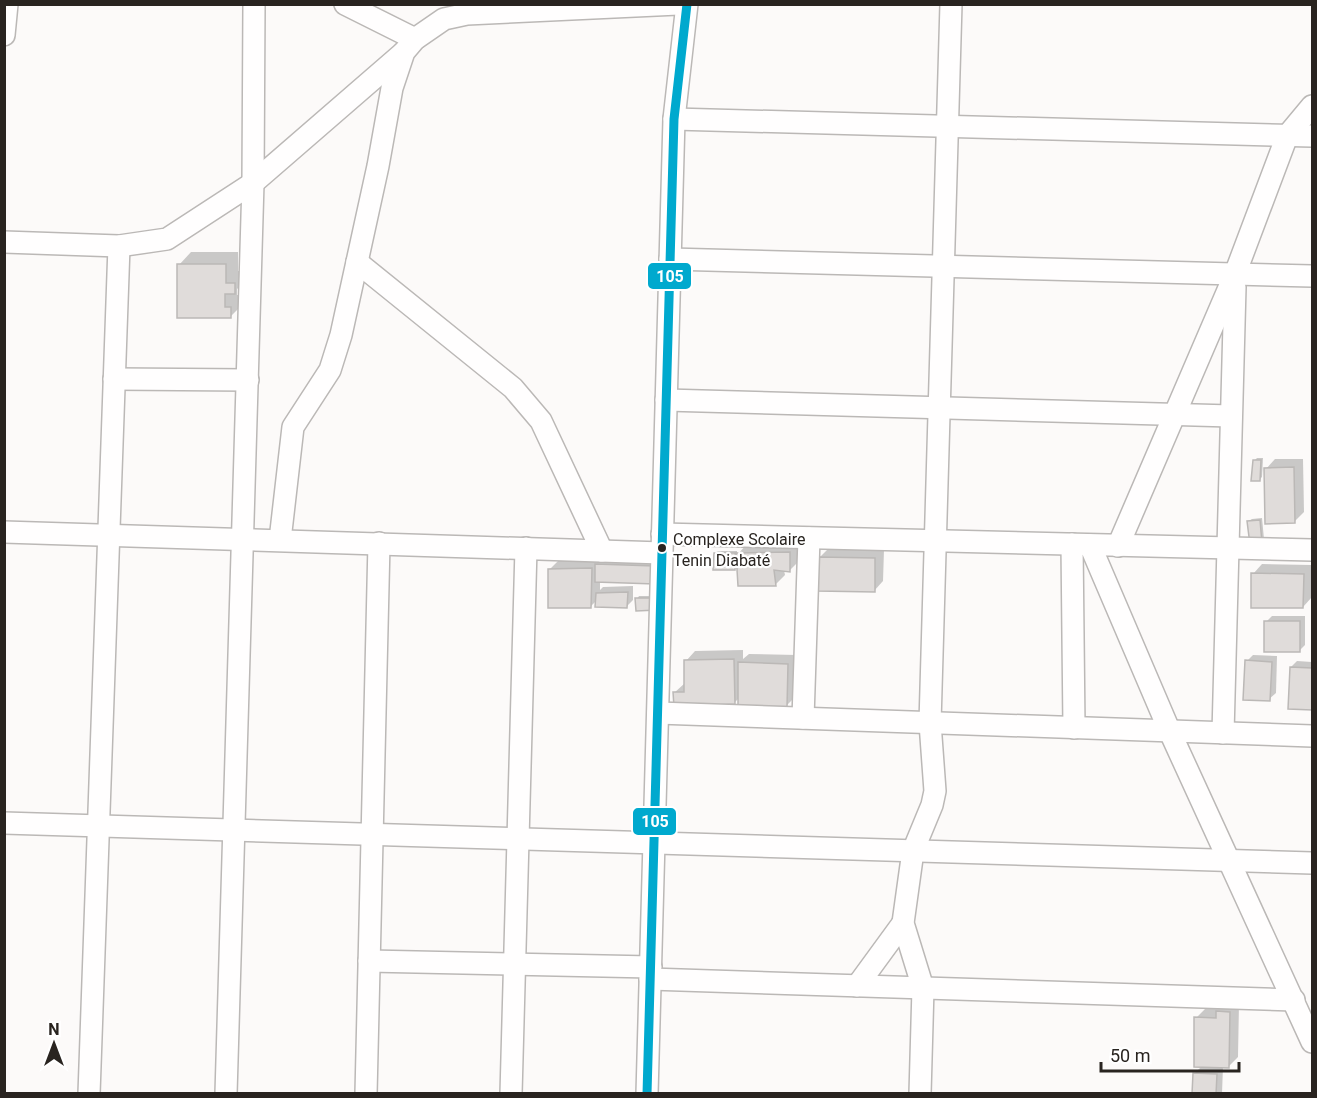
<svg xmlns="http://www.w3.org/2000/svg" width="1317" height="1098" viewBox="0 0 1317 1098" font-family="Roboto,sans-serif">
  <style>
    .shadow { fill: #0003 }
    .building { fill: #e0dcda; stroke: #bbb8b6; stroke-width: 1.5 }
    .lines { fill: none; stroke-linecap: round; stroke-linejoin: round }
    .minor-casing { stroke: #bbb8b6; stroke-width: 24 }
    .minor { stroke: #fffefe; stroke-width: 21 }
    .bus-1-casing { stroke: #fff; stroke-width: 14 }
    .bus-1 { stroke: #00a9ce; stroke-width: 9 }
    .bus-dot { fill: #292420; stroke: #fff; stroke-width: 2 }
    .labels { text-anchor: middle; dominant-baseline: central; stroke-width: 4.5; stroke-linejoin: round; paint-order: stroke }
    .bus-label { font-size: 16px; fill: #292420; stroke: #fff; text-anchor: start }
    .line-badge { stroke: #fff; stroke-width: 2 }
    .badge-label { font-size: 16px; text-anchor: middle; font-weight: bold; fill: #fff }
  </style>
  <rect width="100%" height="100%" fill="#fcfaf9"/>
  <g class="shadow">
    <path d="M191,252H238V271H247V280L237,289V295H243V304L230,317L179,265Z"/>
    <path d="M1257,458H1263L1262,477L1259,480L1254,461Z"/>
    <path d="M1275,459H1303L1304,512L1294,522L1266,469Z"/>
    <path d="M1262,518L1264,539L1261,542L1249,521L1252,519Z"/>
    <path d="M799,543V561L790,570H784L785,575L775,585L738,565L734,569L715,553L718,551H737V555L747,544Z"/>
    <path d="M829,548L884,549L883,581L874,591L819,558Z"/>
    <path d="M602,559L661,560L660,576L600,581V590L603,587L633,586V600L627,606L597,600L591,606L549,570L559,560Z"/>
    <path d="M1262,564L1312,565V597L1303,607L1253,574Z"/>
    <path d="M639,596H659V606L637,599Z"/>
    <path d="M1272,616H1305V645L1299,651L1266,622Z"/>
    <path d="M743,650V659L749,654L797,655L796,696L787,705L740,697L734,703L674,693L685,683L686,661L695,651Z"/>
    <path d="M1253,655L1277,656L1276,693L1269,699L1247,661Z"/>
    <path d="M1297,661L1312,662V708L1289,707L1291,667Z"/>
    <path d="M1227,1003H1239L1238,1057L1228,1067L1223,1066L1222,1094H1193L1194,1074L1202,1066L1196,1018L1205,1009H1220Z"/>
  </g>
  <g class="building">
    <path d="M177,264H226V283H235V294H225V307H231V318H177Z"/>
    <path d="M1253,460H1261L1260,481H1251Z"/>
    <path d="M1294,467L1295,523L1265,524L1264,468Z"/>
    <path d="M1260,520L1262,543L1250,545L1247,521Z"/>
    <path d="M790,552V572L774,570L776,586H738L736,553Z"/>
    <path d="M714,553H735V570H713Z"/>
    <path d="M818,557L875,558V592L817,591Z"/>
    <path d="M595,564L655,566V584L595,582Z"/>
    <path d="M592,568L591,608H548V569Z"/>
    <path d="M1251,573L1304,574L1303,608H1251Z"/>
    <path d="M628,592L627,608L595,607L596,593Z"/>
    <path d="M635,598H657V610L636,611Z"/>
    <rect x="1264" y="621" width="36" height="31"/>
    <path d="M734,659L735,704L674,707L673,692H684V660Z"/>
    <path d="M1245,660L1272,662L1270,701L1243,700Z"/>
    <path d="M738,662L788,664L787,707H738Z"/>
    <path d="M1290,667L1312,668V710L1288,709Z"/>
    <path d="M1216,1011L1230,1012L1229,1068L1194,1067V1017L1216,1018Z"/>
    <path d="M1193,1073L1217,1074L1216,1094H1192Z"/>
  </g>
  <g class="lines">
    <defs>
      <g id="minor">
        <path d="M345,4L415,39"/>
        <path d="M4,35L7,4"/>
        <path d="M674,119L1312,136"/>
        <path d="M4,242L119,246L167,239L253,183L403,53"/>
        <path d="M670,259L1312,276"/>
        <path d="M357,262L513,388L541,421L602,551"/>
        <path d="M114,379L248,380"/>
        <path d="M666,400L1231,416"/>
        <path d="M4,532L662,553"/>
        <path d="M662,534L1312,550"/>
        <path d="M280,540L293,427L330,370L341,335L378,166L392,88L404,52L415,39L444,19L467,14L678,4"/>
        <path d="M1072,544L1074,728"/>
        <path d="M1090,545L1170,732L1312,1042"/>
        <path d="M1118,546L1235,274L1287,136L1312,106"/>
        <path d="M658,713L1312,736"/>
        <path d="M803,718L809,538"/>
        <path d="M1223,733L1235,287"/>
        <path d="M4,823L1312,863"/>
        <path d="M369,961L651,967"/>
        <path d="M650,979L1294,1000"/>
        <path d="M857,986L903,923"/>
        <path d="M89,1094L119,246"/>
        <path d="M226,1094L253,183L254,4"/>
        <path d="M366,1094L379,543"/>
        <path d="M511,1094L526,548"/>
        <path d="M647,1094L674,119L687,4"/>
        <path d="M920,1094L923,988L903,923L913,851L932,805L935,791L930,723L951,4"/>
      </g>
    </defs>
    <use href="#minor" class="minor-casing"/>
    <use href="#minor" class="minor"/>
    <defs>
      <path id="bus-1" d="M647,1094L674,119L687,4"/>
    </defs>
    <use href="#bus-1" class="bus-1-casing"/>
    <use href="#bus-1" class="bus-1"/>
  </g>
  <circle class="bus-dot" cx="662" cy="548" r="5"/>
  <g class="labels">
    <g class="bus-label">
      <text x="673" y="539">Complexe Scolaire<tspan x="673" dy="21">Tenin Diabaté</tspan></text>
    </g>
  </g>
  <g class="line-badge">
    <rect x="647" y="262" width="45" height="28" rx="6" fill="#00a9ce"/>
    <rect x="632" y="807" width="45" height="29" rx="6" fill="#00a9ce"/>
  </g>
  <g class="badge-label">
    <text x="670" y="282">105</text>
    <text x="655" y="827">105</text>
  </g>
  <rect width="1317" height="1098" fill="none" stroke="#292420" stroke-width="12"/>
  <g transform="translate(54 1044)" stroke="#ffffff" stroke-width="4.5" paint-order="stroke">
  <path d="M0-4.5L10 22L0 15L-10 22Z" fill="#292420"/>
  <text y="-9" font-size="16" font-weight="bold" text-anchor="middle" fill="#292420">N</text>
  </g>
  <path d="M1101 1062v9h138v-9" fill="none" stroke="#292420" stroke-width="3"/>
  <text x="1110" y="1062" font-size="18" fill="#292420" stroke="#ffffff" stroke-width="4.5" paint-order="stroke">50 m</text>
</svg>
